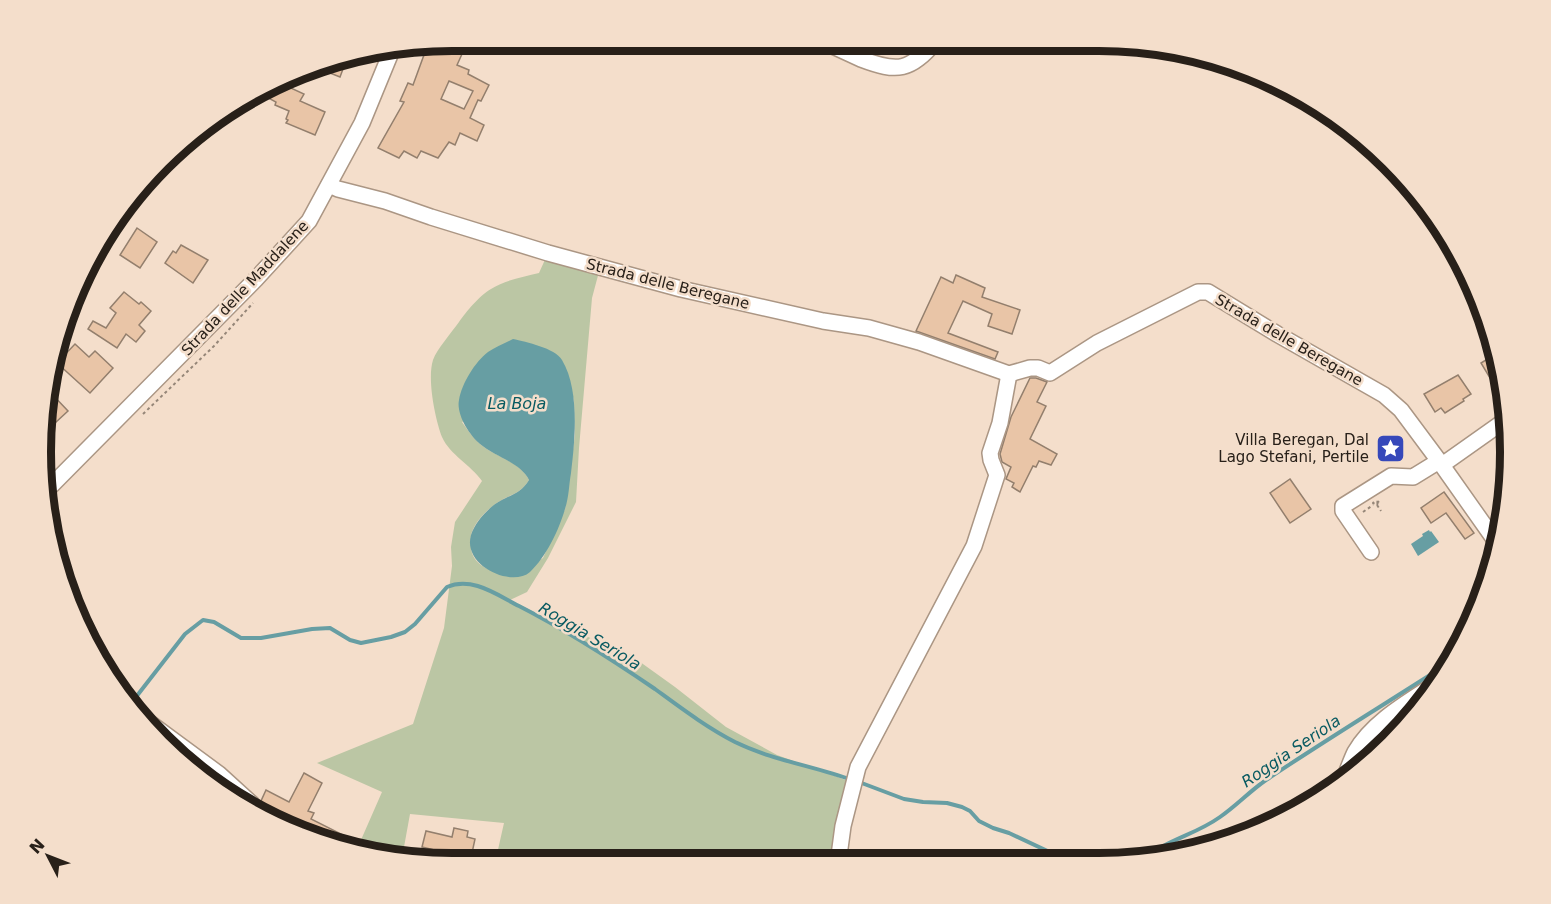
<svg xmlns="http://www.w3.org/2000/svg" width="1551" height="904" viewBox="0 0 1551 904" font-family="'DejaVu Sans',sans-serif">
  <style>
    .green { fill: #bbc6a4; fill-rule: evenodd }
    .water { fill: #679ea3 }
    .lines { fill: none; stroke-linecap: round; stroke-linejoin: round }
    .stream { stroke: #679ea3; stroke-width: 4 }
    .building { fill: #e9c5a7; stroke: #937f6d; stroke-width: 1.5; fill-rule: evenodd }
    .minor-casing { stroke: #ab9684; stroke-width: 18 }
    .path { stroke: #958678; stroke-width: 2; stroke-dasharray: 3 3; stroke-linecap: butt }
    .minor { stroke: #fff; stroke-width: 15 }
    .labels { text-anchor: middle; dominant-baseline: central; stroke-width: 5; stroke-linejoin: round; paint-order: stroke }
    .street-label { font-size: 15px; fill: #282019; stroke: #f4decb }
    .poi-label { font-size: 15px; fill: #282019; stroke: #f4decb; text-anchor: end }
    .water-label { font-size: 16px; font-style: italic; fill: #085a61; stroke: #f4decb }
    .rim { fill: none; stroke: #282019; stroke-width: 8 }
  </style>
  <rect width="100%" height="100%" fill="#f4decb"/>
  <g class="green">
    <path d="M841,41H867L862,52Z"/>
    <path d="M548,253L600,268L592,298L579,448L576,502L548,558L527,592L510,600L564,627L629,654L675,687L726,727L777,755L854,783L838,863H495L504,823L410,814L402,858L357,849L382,792L317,763L413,724L444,628L452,566L451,547L455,522L482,481C471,465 450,455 442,437C435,418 427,379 433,360C437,349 452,332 459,322C466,312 480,295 491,289C505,280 523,277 539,273ZM568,376L574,401L575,435L565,509L543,558L511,577C495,572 471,567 471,546C471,543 470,540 471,536C473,523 488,508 500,501C512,494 521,493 529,480C520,461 495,457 480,444C473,438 467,429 462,422Z"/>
  </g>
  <g class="water">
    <path d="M513,339C526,342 555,348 562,360C580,390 575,440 571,473C569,484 569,497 565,509C559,530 546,557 530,572C512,588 462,566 471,535C475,522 489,507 500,501C513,494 521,493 529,480C520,462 495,457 480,444C469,435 456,414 459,400C462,383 475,362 488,352C495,347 505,343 513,339Z"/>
    <path d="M1429,530L1430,532L1431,531L1439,542L1418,556L1411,544L1423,536L1422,534Z"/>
  </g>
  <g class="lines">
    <g class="stream">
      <path d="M129,706L185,634L203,620L214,622L241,638H261L312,629L330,628L350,640L361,643L391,637L405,632L415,624L447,587C472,576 497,595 519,606C566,630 611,659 655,689C681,708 706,727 735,742C772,760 813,766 852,780"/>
      <path d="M859,782L904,799L923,802L947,803L962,807L970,811L979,821L993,828L1009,833L1073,863"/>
      <path d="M1144,859C1168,839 1195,835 1220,817C1236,806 1250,791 1266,780C1327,739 1390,701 1452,661"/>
    </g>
  </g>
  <g class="building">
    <path d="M452,40L468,41L457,65L469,70L468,74L489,85L481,101L478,100L470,118L484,125L477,141L460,133L455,145L449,142L438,158L421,151L417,158L404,151L399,158L378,148L404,102L400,101L408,83L413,85L428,44ZM449,81L473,91L464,109L441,99Z"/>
    <path d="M340,59L346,61L340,77L325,71L324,74L310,68L320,62Z"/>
    <path d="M280,83L304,94L300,101L325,112L315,135L286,123L288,120L286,119L289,111L275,105L276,102L261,94Z"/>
    <path d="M137,228L157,242L140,268L120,255Z"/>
    <path d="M181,245L208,260L193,283L165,263L173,251L176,253Z"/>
    <path d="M956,275L985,288L982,297L1020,310L1012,334L988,326L992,314L963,301L948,333L998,352L995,359L916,331L941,277L953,283Z"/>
    <path d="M124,292L139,304L141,302L151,311L139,325L145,331L136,342L126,334L117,348L88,329L93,321L106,328L116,313L110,308Z"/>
    <path d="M75,344L89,357L95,351L113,368L90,393L57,363Z"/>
    <path d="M1497,353L1503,377L1493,383L1481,363Z"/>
    <path d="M1458,375L1471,394L1463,399L1464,401L1445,413L1441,408L1435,412L1424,394Z"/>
    <path d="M1030,378H1036L1047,382L1037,402L1046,406L1030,439L1057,454L1051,465L1039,461L1036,467L1033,466L1020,492L1012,487L1014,483L1006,479L1011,467L1002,462L1000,454L1011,417Z"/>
    <path d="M49,391L68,411L43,434Z"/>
    <path d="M1290,479L1311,509L1290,523L1270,493Z"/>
    <path d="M1444,492L1474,533L1465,539L1446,513L1431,523L1421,508Z"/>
    <path d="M304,773L322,783L308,811L314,813L311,819L345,836L340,846L319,842L281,823L283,819L261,809V801L266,790L289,802Z"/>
    <path d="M454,828L468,831L467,837L475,839L472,853L465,852L463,863H440L443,852L422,847L426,831L452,837Z"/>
  </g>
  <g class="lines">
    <defs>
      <g id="minor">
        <path d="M822,41C835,47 848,53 861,59C898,73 910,71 936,41"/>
        <path d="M329,185L338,189L385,201L431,217L548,253L681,289L823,321L869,328L919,342L1009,374L1030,368H1038L1050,373L1097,343L1198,292H1208L1277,334L1384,395L1401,410L1439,461L1499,546"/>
        <path d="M1442,465L1507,419"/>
        <path d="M47,490L256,279L309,221L362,123L392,50"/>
        <path d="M1371,552L1343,511V506L1391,476L1413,477L1439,461"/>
        <path d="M139,715L219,774L252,804L251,808"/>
        <path d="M1344,778C1348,770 1351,760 1355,752C1374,720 1410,701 1440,681"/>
        <path d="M838,863L843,826L858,767L974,546L997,475L991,460L990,453L1000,423L1009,374"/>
      </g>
    </defs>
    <use href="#minor" class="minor-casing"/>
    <g class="path">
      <path d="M143,414L214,346L253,303"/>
      <path d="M1378,502L1377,505L1373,503L1375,501L1378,502L1381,500"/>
      <path d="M1377,505L1381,511"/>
      <path d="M1363,512L1373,505"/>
    </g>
    <use href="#minor" class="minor"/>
  </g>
  <defs>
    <symbol id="sight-square" viewBox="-11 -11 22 22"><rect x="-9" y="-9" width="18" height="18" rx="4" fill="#3648ba" stroke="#f4decb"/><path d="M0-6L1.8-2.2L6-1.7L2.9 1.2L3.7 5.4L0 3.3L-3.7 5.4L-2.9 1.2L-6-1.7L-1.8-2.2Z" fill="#fff"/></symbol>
  </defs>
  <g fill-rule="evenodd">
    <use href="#sight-square" x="1374" y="432" width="33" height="33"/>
  </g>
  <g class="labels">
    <g class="street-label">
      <text transform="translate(668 284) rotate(14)">Strada delle Beregane</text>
      <text transform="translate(245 288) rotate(-47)">Strada delle Maddalene</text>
      <text transform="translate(1289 340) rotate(30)">Strada delle Beregane</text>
    </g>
    <g class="poi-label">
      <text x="1369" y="440">Villa Beregan, Dal<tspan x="1369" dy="17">Lago Stefani, Pertile</tspan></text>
    </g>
    <g class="water-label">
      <text x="517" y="403">La Boja</text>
      <text transform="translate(590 636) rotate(31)">Roggia Seriola</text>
      <text transform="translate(1291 751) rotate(-34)">Roggia Seriola</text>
    </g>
  </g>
  <path d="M0 0H1551V904H0ZM452 51H1099A401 401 0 0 1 1500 452V452A401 401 0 0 1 1099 853H452A401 401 0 0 1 51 452V452A401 401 0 0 1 452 51Z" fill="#f4decb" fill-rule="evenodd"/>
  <path class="rim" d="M452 51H1099A401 401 0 0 1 1500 452V452A401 401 0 0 1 1099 853H452A401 401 0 0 1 51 452V452A401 401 0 0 1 452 51Z"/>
  <g transform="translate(48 856) rotate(312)" stroke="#f4decb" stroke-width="4.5" paint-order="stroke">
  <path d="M0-4.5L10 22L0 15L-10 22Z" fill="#282019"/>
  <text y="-9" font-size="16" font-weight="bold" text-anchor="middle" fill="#282019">N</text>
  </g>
</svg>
